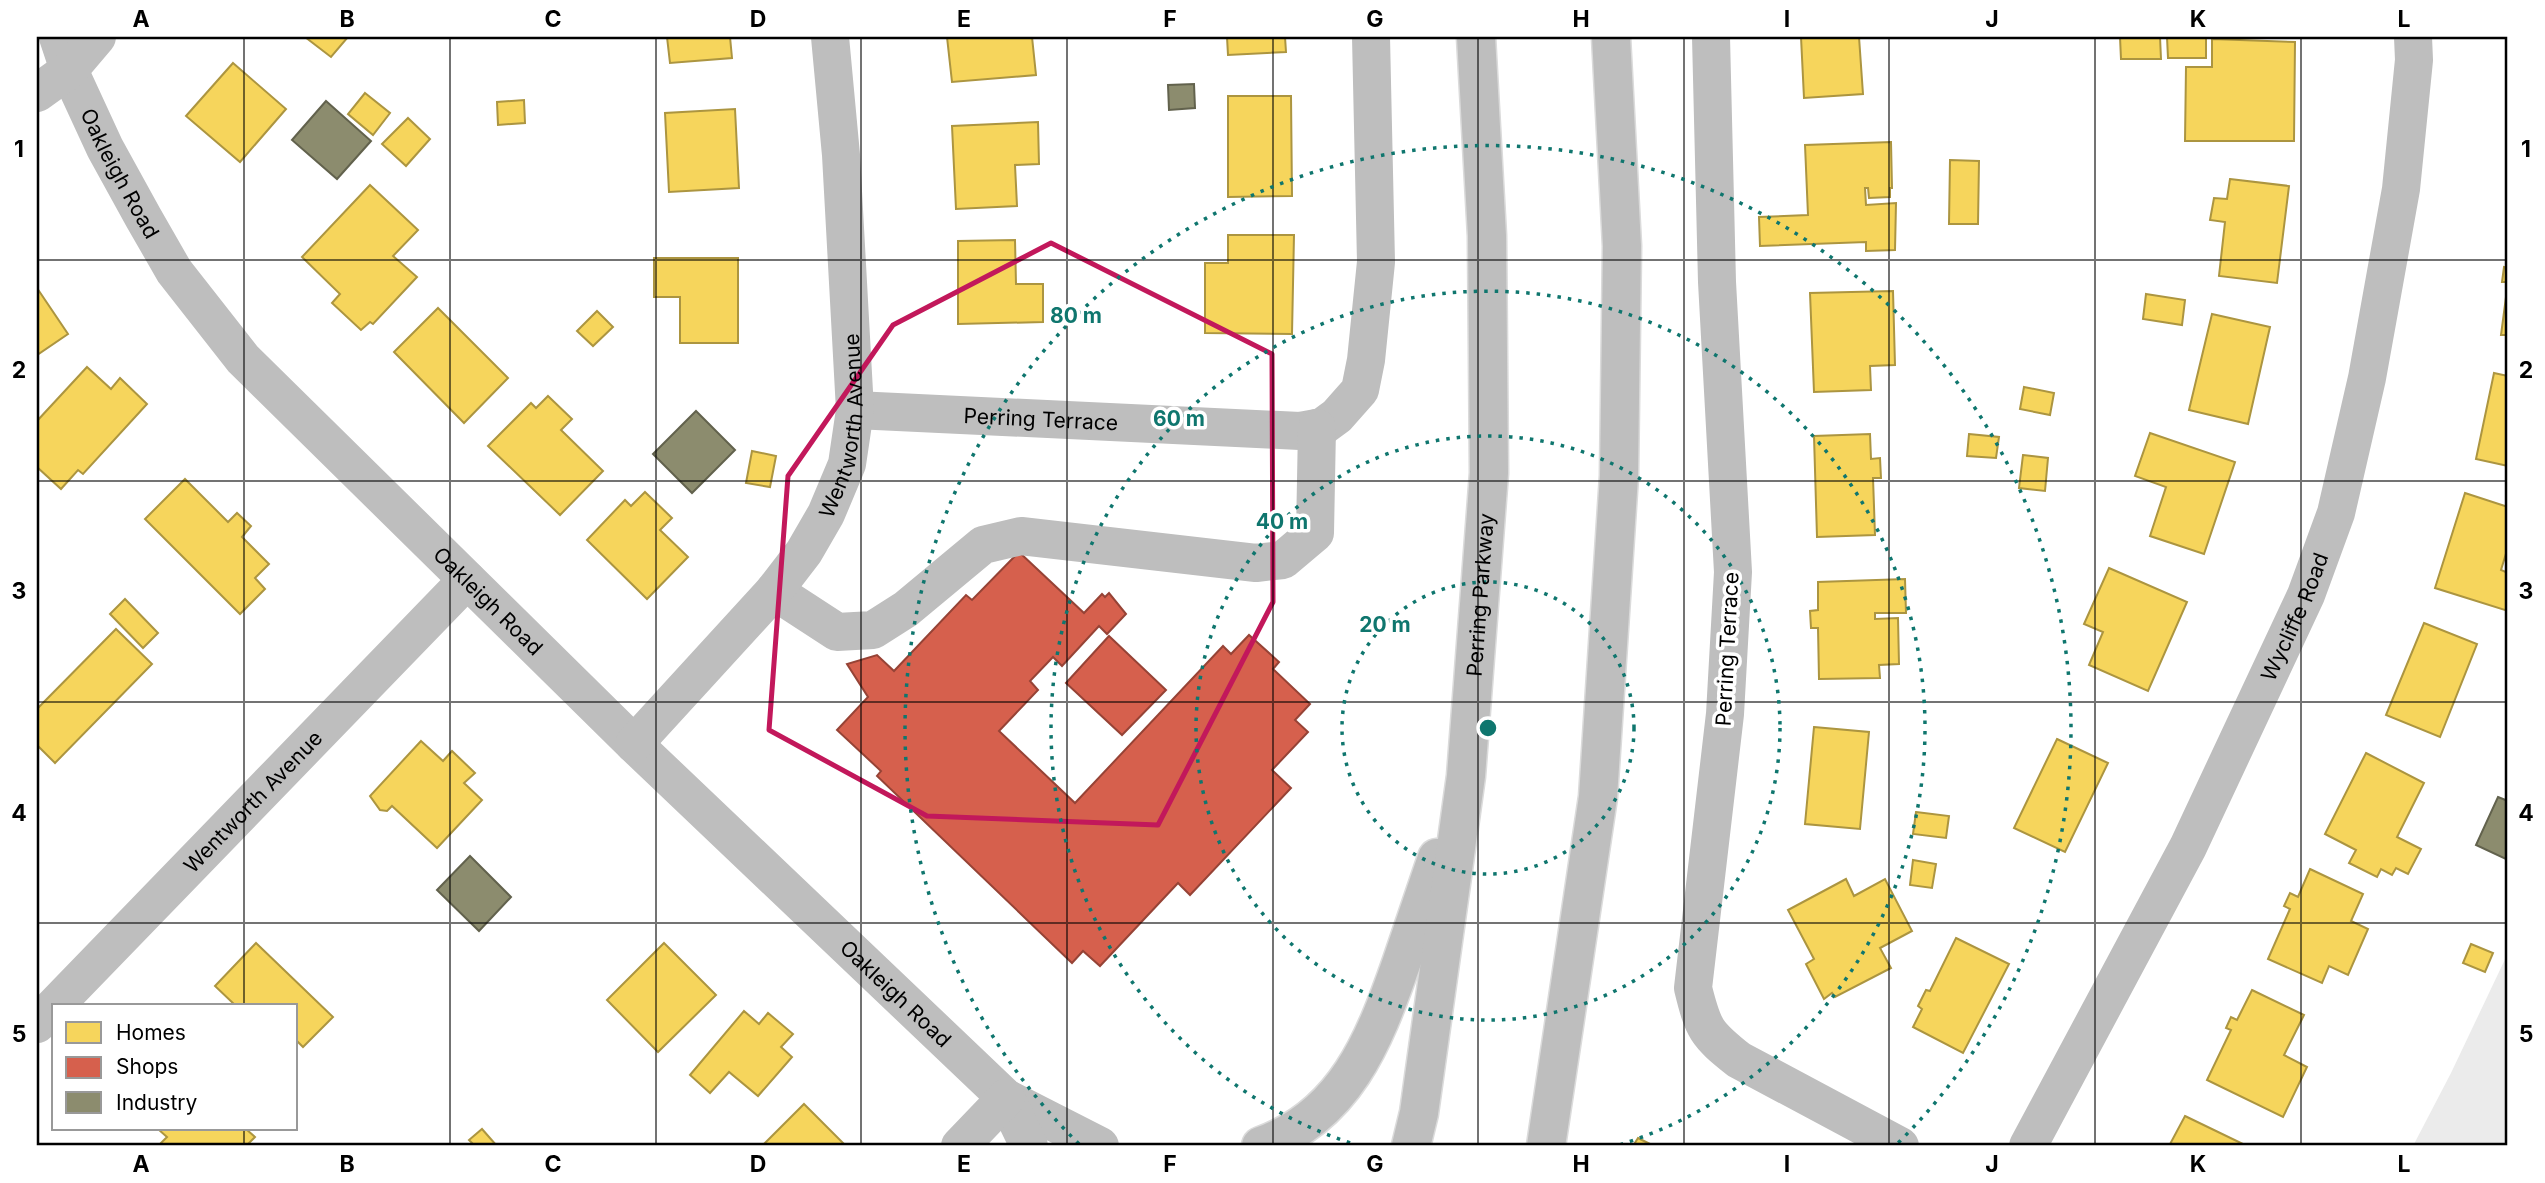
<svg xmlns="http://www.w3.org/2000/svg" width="2545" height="1183" viewBox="0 0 2545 1183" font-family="Inter,sans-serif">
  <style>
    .garden { fill: #ebebeb }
    .homes { fill: #f6d55c; stroke: #ac9540; stroke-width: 2 }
    .shops { fill: #d6604d; stroke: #964336; stroke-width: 2 }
    .industry { fill: #8c8c6e; stroke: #62624d; stroke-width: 2 }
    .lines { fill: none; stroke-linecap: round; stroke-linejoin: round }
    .major-casing { stroke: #dbdbdb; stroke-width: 41 }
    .minor { stroke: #bebebe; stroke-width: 38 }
    .major { stroke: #bebebe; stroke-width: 38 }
    .marked { fill: none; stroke: #c2185b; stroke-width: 5; stroke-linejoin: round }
    .grid { fill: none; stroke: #000; stroke-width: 2; stroke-opacity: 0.55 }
    .ring { fill: none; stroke: #0f766e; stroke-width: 3.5; stroke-dasharray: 3.5 7 }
    .labels { text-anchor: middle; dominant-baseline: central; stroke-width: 7; stroke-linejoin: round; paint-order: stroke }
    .street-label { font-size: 21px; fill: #000; stroke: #fff }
    .centre { fill: #0f766e; stroke: #fff; stroke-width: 3.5 }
    .ring-label { font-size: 21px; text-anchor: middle; font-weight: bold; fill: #0f766e; stroke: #fff; stroke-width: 7; stroke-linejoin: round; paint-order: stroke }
    .neatline { fill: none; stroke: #000; stroke-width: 2.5 }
    .grid-label { font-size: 23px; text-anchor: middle; font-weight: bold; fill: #000 }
  </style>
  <rect width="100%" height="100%" fill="#fff"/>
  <path class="garden" d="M2508,953V1146H2413L2451,1073Z"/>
  <g class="homes">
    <path d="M305,37H348L331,57Z"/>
    <path d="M667,37H730L732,58L670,63Z"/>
    <path d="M947,37H1032L1036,75L952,82Z"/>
    <path d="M1227,37H1285L1286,52L1228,55Z"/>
    <path d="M1801,37H1859L1863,94L1804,98Z"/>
    <path d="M2120,37H2160L2161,59H2121Z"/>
    <path d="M2167,37H2206V58H2168Z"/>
    <path d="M2212,39L2295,42L2294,141H2185L2186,67H2212Z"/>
    <path d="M233,63L286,109L240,162L186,116Z"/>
    <path d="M365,93L390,113L373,135L348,114Z"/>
    <path d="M1228,96H1291L1292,196L1228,197Z"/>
    <path d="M524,100L525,123L498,125L497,102Z"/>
    <path d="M735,109L739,188L669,192L665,113Z"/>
    <path d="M408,118L430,139L406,166L382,144Z"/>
    <path d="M1038,122L1039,164L1015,165L1017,206L956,209L952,126Z"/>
    <path d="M1891,142L1892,188H1890V197L1869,198L1868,188H1865L1866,205L1896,203L1895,250L1866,251V242L1760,246L1759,217L1808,215L1805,145Z"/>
    <path d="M1950,160L1979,161L1978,224H1949Z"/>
    <path d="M2230,179L2289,186L2277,283L2219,276L2225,222L2210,220L2214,198L2227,199Z"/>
    <path d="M370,185L418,230L393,256L417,277L373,324L370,322L361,330L332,303L340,294L302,257Z"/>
    <path d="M1228,235H1294L1292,334L1205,333V263H1228Z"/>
    <path d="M1015,240L1016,284H1043V322L958,324V241Z"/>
    <path d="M654,258H738V343H680V297H654Z"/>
    <path d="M2504,267L2508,268V335H2501L2508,282H2502Z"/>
    <path d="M37,288L68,334L37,355Z"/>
    <path d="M1893,291L1895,365L1870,366L1871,390L1814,392L1810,293Z"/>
    <path d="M2146,294L2185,300L2182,325L2143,319Z"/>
    <path d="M438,308L508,378L464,423L394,352Z"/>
    <path d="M597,311L613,327L593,346L577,331Z"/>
    <path d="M2212,314L2270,327L2248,424L2189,410Z"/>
    <path d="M87,367L111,389L120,378L147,404L83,474L78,470L61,489L37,467V421Z"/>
    <path d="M2494,373L2508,376V466L2476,459Z"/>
    <path d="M2024,387L2054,393L2050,415L2020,409Z"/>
    <path d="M548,396L572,419L561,430L603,471L560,515L488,446L531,403L536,408Z"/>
    <path d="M2150,433L2235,462L2204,554L2150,536L2166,487L2135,476Z"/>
    <path d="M1870,434L1871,459L1880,458L1881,478H1873L1875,535L1817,537L1814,436Z"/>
    <path d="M1969,434L1999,437L1996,458L1967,456Z"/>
    <path d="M752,451L776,456L770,487L746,483Z"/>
    <path d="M2023,455L2048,458L2045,491L2019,488Z"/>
    <path d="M185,479L228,522L237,513L251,526L242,537L269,564L255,578L265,589L240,614L145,519Z"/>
    <path d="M645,492L672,518L660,530L688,557L647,599L587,540L625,500L631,506Z"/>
    <path d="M2465,493L2508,507V547L2501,570L2508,573V611L2435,588Z"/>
    <path d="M2109,568L2187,602L2148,691L2089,665L2103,632L2084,624Z"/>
    <path d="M1905,579L1906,613H1875V619L1898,618L1899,664L1879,665L1880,678L1819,679L1818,628H1811L1810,611L1818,610V582Z"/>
    <path d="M125,599L158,633L143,648L110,614Z"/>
    <path d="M2424,623L2477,644L2440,737L2386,715Z"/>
    <path d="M116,629L152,664L55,763L37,745V709Z"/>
    <path d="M1814,727L1869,732L1860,829L1805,824Z"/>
    <path d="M2057,739L2108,763L2065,852L2014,828Z"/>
    <path d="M421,741L443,761L452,751L475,773L464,783L482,800L437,848L392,806L387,811L380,810L370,796Z"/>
    <path d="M2366,753L2424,783L2397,837L2421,849L2408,874L2396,868L2392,875L2381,869L2377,877L2349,863L2356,850L2325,834Z"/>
    <path d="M1916,812L1949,816L1946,838L1913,834Z"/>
    <path d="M1913,860L1936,864L1932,888L1910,885Z"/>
    <path d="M2310,869L2363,894L2351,921L2368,929L2348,975L2329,966L2322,983L2268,959L2290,909L2284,906L2290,893L2298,897Z"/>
    <path d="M1846,879L1854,896L1885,879L1912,931L1880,948L1891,968L1835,997L1832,993L1824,999L1806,964L1814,959L1788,910Z"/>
    <path d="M1956,938L2009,964L1963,1053L1913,1027L1922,1009L1918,1006L1926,990L1930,991Z"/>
    <path d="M256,943L333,1017L303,1047L296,1040V1006H236L215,986Z"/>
    <path d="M664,943L716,995L658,1052L607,1000Z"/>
    <path d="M2471,944L2493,953L2485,972L2463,963Z"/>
    <path d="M2252,990L2304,1015L2284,1055L2307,1067L2283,1117L2207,1080L2231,1030L2226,1028L2231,1017L2237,1020Z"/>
    <path d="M744,1011L759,1024L768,1013L793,1034L781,1047L792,1057L758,1096L729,1072L710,1093L690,1075Z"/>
    <path d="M804,1104L846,1146H762Z"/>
    <path d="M2185,1116L2243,1144L2242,1146H2169Z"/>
    <path d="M158,1129H246L255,1137L246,1146H158L167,1137Z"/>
    <path d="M482,1129L497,1146H475L469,1140Z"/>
    <path d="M1638,1138L1654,1146H1633Z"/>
  </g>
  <g class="shops">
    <path d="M1019,552L1084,613L1102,594L1105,597L1109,593L1126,614L1107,634L1099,626L1062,666L1053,657L1030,681L1038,690L999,731L1075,803L1223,646L1231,654L1249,635L1279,662L1273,669L1310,704L1295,720L1308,732L1272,770L1291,788L1190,895L1178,883L1100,966L1083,951L1072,963L877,776L881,771L837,730L868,697L847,664L877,655L894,671L966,595L972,600Z"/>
    <path d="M1109,636L1166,690L1122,735L1066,683Z"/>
  </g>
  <g class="industry">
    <path d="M1194,84L1195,108L1169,110L1168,85Z"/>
    <path d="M326,101L371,141L337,179L292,140Z"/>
    <path d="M696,411L735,450L692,493L653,454Z"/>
    <path d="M2498,797L2508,801V860L2476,845Z"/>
    <path d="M470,856L511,897L479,931L437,890Z"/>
  </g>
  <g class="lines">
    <defs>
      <g id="major">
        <path d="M1261,1146C1345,1116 1374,1041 1401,964C1413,928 1425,893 1437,858"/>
        <path id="s6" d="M1411,1146L1419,1113L1466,776L1489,473L1487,236L1476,37"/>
        <path d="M1546,1146L1598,797L1619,476L1622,246L1611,37"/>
      </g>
    </defs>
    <use href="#major" class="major-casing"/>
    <g class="minor">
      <path id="s1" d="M58,37L69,70L105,148L143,217L174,271L243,359L634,744L1006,1098L1100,1146"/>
      <path d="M1711,37L1717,282L1733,572L1725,714L1693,988C1703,1029 1706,1034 1739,1060L1900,1146"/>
      <path d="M37,93L69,70L97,37"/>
      <path id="s2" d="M855,410L1300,431L1322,427L1337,416L1360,390L1366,360L1376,262L1371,37"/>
      <path d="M774,591L837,632L873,630L906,609L983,545L1021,536L1256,563L1283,560L1315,533L1317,428"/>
      <path id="s3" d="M634,744L774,591L804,552L826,514L847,464L855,410L841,155L830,37"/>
      <path id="s4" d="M37,1024L467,580"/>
      <path d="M1006,1098L1029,1146"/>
      <path d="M960,1146L1006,1098"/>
      <path id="s5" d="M2028,1146L2188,847L2306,595L2336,513L2367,378L2401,189L2414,60L2413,37"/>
    </g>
    <use href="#major" class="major"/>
  </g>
  <path class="marked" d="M1051,243L1272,354L1273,602L1158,825L927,816L769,730L788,476L893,325Z"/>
  <path class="grid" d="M244,37V1006M450,37V1146M656,37V1146M861,37V1146M1067,37V1146M1273,37V1146M1478,37V1146M1684,37V1146M1889,37V1146M2095,37V1146M2301,37V1146M37,260H2508M37,481H2508M37,702H2508M37,923H2508M244,1129V1146"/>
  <g class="ring">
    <circle cx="1488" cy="728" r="146"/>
    <circle cx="1488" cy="728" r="292"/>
    <path d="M1360 1146A437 437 0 1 1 1616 1146"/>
    <path d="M1079 1144A583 583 0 1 1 1897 1144"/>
  </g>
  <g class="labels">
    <g class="street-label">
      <text stroke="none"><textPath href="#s1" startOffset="150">Oakleigh Road</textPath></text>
      <text stroke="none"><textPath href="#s2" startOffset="186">Perring Terrace</textPath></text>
      <text stroke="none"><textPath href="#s3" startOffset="392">Wentworth Avenue</textPath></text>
      <text stroke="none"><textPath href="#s6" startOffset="556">Perring Parkway</textPath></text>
      <text stroke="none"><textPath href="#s1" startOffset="718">Oakleigh Road</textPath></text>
      <text stroke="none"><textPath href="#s5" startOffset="593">Wycliffe Road</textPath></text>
      <text transform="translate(1727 649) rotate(-87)">Perring Terrace</text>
      <text stroke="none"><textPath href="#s4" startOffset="310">Wentworth Avenue</textPath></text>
      <text stroke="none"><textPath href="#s1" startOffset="1284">Oakleigh Road</textPath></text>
    </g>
  </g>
  <circle cx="1488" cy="728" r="10" class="centre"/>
  <g class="ring-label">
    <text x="1076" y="323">80 m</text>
    <text x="1179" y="426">60 m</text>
    <text x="1282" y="529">40 m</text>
    <text x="1385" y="632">20 m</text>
  </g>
  <rect width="2545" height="1183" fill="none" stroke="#ffffff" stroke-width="77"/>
  <rect x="52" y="1004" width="245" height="126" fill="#ffffff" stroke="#999999" stroke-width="2"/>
  <rect x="66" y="1022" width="35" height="21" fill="#f6d55c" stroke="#999999" stroke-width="2"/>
  <text x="116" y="1040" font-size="21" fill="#000000">Homes</text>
  <rect x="66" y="1057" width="35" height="21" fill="#d6604d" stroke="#999999" stroke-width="2"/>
  <text x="116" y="1074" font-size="21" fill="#000000">Shops</text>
  <rect x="66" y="1092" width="35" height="21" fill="#8c8c6e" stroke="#999999" stroke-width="2"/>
  <text x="116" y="1110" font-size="21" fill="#000000">Industry</text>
  <rect x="38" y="38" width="2468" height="1106" class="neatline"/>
  <g class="grid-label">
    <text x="141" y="27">A</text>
    <text x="347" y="27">B</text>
    <text x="553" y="27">C</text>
    <text x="758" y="27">D</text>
    <text x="964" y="27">E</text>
    <text x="1170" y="27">F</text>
    <text x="1375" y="27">G</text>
    <text x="1581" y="27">H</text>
    <text x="1787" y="27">I</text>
    <text x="1992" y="27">J</text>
    <text x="2198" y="27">K</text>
    <text x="2404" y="27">L</text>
    <text x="19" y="157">1</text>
    <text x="2526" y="157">1</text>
    <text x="19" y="378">2</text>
    <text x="2526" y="378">2</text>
    <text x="19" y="599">3</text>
    <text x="2526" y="599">3</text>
    <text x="19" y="821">4</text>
    <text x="2526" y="821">4</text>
    <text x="19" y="1042">5</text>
    <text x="2526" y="1042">5</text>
    <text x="141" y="1172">A</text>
    <text x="347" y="1172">B</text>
    <text x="553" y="1172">C</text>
    <text x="758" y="1172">D</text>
    <text x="964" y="1172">E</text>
    <text x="1170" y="1172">F</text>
    <text x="1375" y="1172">G</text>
    <text x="1581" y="1172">H</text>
    <text x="1787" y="1172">I</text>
    <text x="1992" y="1172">J</text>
    <text x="2198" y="1172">K</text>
    <text x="2404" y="1172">L</text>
  </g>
</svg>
